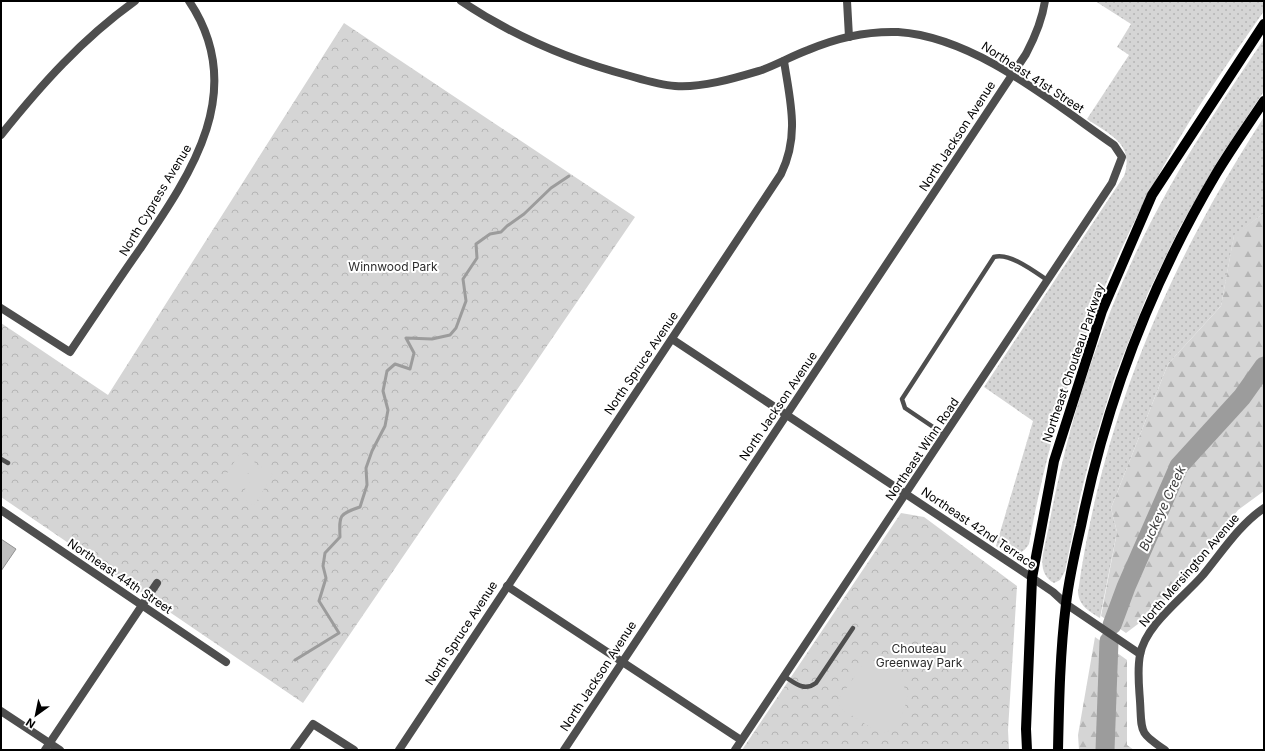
<svg xmlns="http://www.w3.org/2000/svg" width="1265" height="751" viewBox="0 0 1265 751" font-family="Inter,sans-serif">
  <style>
    .grass { fill: url(#grass-dots) }
    .forest { fill: url(#forest-firs) }
    .park { fill: url(#park-crowns) }
    .garden { fill: #d5d5d5 }
    .lines { fill: none; stroke-linecap: round; stroke-linejoin: round }
    .stream { stroke: #9c9c9c; stroke-width: 3 }
    .river { stroke: #9c9c9c; stroke-width: 19 }
    .building { fill: #bebebe; stroke: #929292 }
    .service { stroke: #4e4e4e; stroke-width: 4.5 }
    .minor { stroke: #4e4e4e; stroke-width: 8 }
    .primary { stroke: #000; stroke-width: 10 }
    .labels { text-anchor: middle; dominant-baseline: central; stroke-width: 4; stroke-linejoin: round; paint-order: stroke }
    .street-label { font-size: 12px; fill: #000; stroke: #fff }
    .park-label { font-size: 12px; fill: #2c2c2c; stroke: #fff }
    .water-label { font-size: 13px; font-style: italic; fill: #3d3d3d; stroke: #fff }
  </style>
  <defs>
    <pattern id="grass-dots" width="8" height="8" patternUnits="userSpaceOnUse"><rect width="8" height="8" fill="#d5d5d5"/><path d="M2 2h.1M6 6h.1" fill="none" stroke="#b5b5b5" stroke-width="1.8" stroke-linecap="round"/></pattern>
    <pattern id="forest-firs" width="22" height="20" patternUnits="userSpaceOnUse"><rect width="22" height="20" fill="#d5d5d5"/><path d="M5 1l3.5 6h-7zM16 11l3.5 6h-7z" fill="#b5b5b5"/></pattern>
    <pattern id="park-crowns" width="20" height="18" patternUnits="userSpaceOnUse"><rect width="20" height="18" fill="#d5d5d5"/><path d="M2 6a3 3 0 1 1 6 0M12 15a3 3 0 1 1 6 0" fill="none" stroke="#b5b5b5"/></pattern>
  </defs>
  <rect width="100%" height="100%" fill="#fff"/>
  <g class="grass">
    <path d="M1095,1H1264V11C1235,53 1205,95 1179,139C1105,264 1054,401 1029,544C1020,559 1007,555 996,546L1033,421L984,387L1124,176C1135,144 1110,135 1087,119L1129,55L1117,47L1131,24Z"/>
    <path d="M1264,39V91L1219,159L1180,227L1148,293L1115,376L1092,450L1081,493L1065,571L1060,580L1054,583C1043,577 1041,566 1043,554C1049,526 1054,497 1061,468C1081,381 1113,295 1154,216C1186,154 1225,97 1264,39Z"/>
    <path d="M1264,117V213L1234,236L1221,306L1168,364L1111,508L1117,532L1100,618C1089,611 1079,606 1078,592C1102,419 1169,263 1264,117Z"/>
  </g>
  <g class="forest">
    <path d="M1264,213V491L1238,510L1182,584L1146,618L1126,633L1101,616L1117,532L1111,508L1168,364L1221,306L1234,235Z"/>
    <path d="M1095,637L1127,660V745L1134,750H1079L1078,735Z"/>
  </g>
  <g class="park">
    <path d="M344,23L635,217L303,703L1,497V323L108,395Z"/>
    <path d="M901,513L924,517L1017,586L1008,730L1009,750H742Z"/>
  </g>
  <g class="garden">
    <path d="M240,453L255,462L235,494L220,484Z"/>
    <path d="M260,466L273,474L254,506L240,497Z"/>
    <path d="M866,660H873L900,678L908,695C904,711 899,730 881,734L840,708L838,700Z"/>
  </g>
  <g class="lines">
    <path class="stream" d="M295,660L339,633L319,601L326,578L323,566L325,553L340,537C339,515 339,514 360,507L367,485L366,468L372,451L385,426L388,410L383,391L387,371L395,364L410,369L414,353L406,338L432,339L450,335L456,328L466,301L463,279L477,258L476,244L490,234L501,232L507,226L524,214L551,188L569,176"/>
    <g class="river">
      <path d="M1112,625L1126,587L1179,466L1242,397L1264,366"/>
      <path d="M1105,750L1109,641"/>
    </g>
  </g>
  <path class="building" d="M1,539L16,549L1,571Z"/>
  <g class="lines">
    <g class="service">
      <path d="M945,435L905,408L902,399L994,257C1009,252 1035,272 1047,280"/>
      <path d="M1,459L8,463"/>
      <path d="M784,676C795,683 804,692 816,683L853,628"/>
    </g>
    <g class="minor">
      <path d="M461,1C513,36 569,60 630,76C644,80 660,85 675,86C703,88 735,78 762,70C778,64 792,56 808,50C836,38 868,31 898,32C975,37 1052,102 1114,145L1122,157L1112,183L735,750"/>
      <path d="M847,1L849,37"/>
      <path d="M1,135C41,85 82,39 135,1"/>
      <path d="M1,308L70,352C93,318 116,283 140,249C191,174 249,90 189,1"/>
      <path d="M672,339L1019,569L1053,592L1066,604L1140,654"/>
      <path d="M1,510L226,662"/>
      <path d="M507,586L741,740"/>
      <path d="M1,711L60,750"/>
      <path d="M45,750L157,583"/>
      <path d="M294,750L313,724L354,750"/>
      <path d="M399,750L781,174C800,135 790,101 784,61"/>
      <path d="M564,750L1026,54C1035,37 1042,21 1045,1"/>
      <path d="M1165,750C1138,732 1142,732 1140,701C1139,686 1137,670 1140,655C1145,625 1183,598 1203,575C1222,552 1239,525 1264,508"/>
    </g>
    <g class="primary">
      <path d="M1027,750L1026,729L1032,578L1054,461L1102,311L1152,195L1264,24"/>
      <path d="M1058,750C1059,702 1060,652 1066,604C1069,578 1075,552 1081,526C1106,402 1152,282 1216,174C1231,149 1248,125 1264,101"/>
    </g>
  </g>
  <g class="labels">
    <g class="street-label">
      <text transform="translate(1033 77) rotate(33)">Northeast 41st Street</text>
      <text transform="translate(957 136) rotate(-57)">North Jackson Avenue</text>
      <text transform="translate(155 200) rotate(-59)">North Cypress Avenue</text>
      <text transform="translate(641 363) rotate(-56)">North Spruce Avenue</text>
      <text transform="translate(1073 363) rotate(-71)">Northeast Chouteau Parkway</text>
      <text transform="translate(778 406) rotate(-56)">North Jackson Avenue</text>
      <text transform="translate(922 449) rotate(-56)">Northeast Winn Road</text>
      <text transform="translate(979 528) rotate(34)">Northeast 42nd Terrace</text>
      <text transform="translate(1189 570) rotate(-49)">North Mersington Avenue</text>
      <text transform="translate(120 576) rotate(34)">Northeast 44th Street</text>
      <text transform="translate(461 633) rotate(-57)">North Spruce Avenue</text>
      <text transform="translate(598 676) rotate(-57)">North Jackson Avenue</text>
    </g>
    <g class="park-label">
      <text x="393" y="266">Winnwood Park</text>
      <text x="919" y="648">Chouteau<tspan x="919" dy="14">Greenway Park</tspan></text>
    </g>
    <g class="water-label">
      <text transform="translate(1162 508) rotate(-65)">Buckeye Creek</text>
    </g>
  </g>
  <rect width="1265" height="751" fill="none" stroke="#000000" stroke-width="4"/>
  <g transform="translate(36 715) rotate(213)" stroke="#ffffff" stroke-width="3" paint-order="stroke">
  <path d="M0-3L7 15L0 10L-7 15Z" fill="#000000"/>
  <text y="-6" font-size="11" font-weight="bold" text-anchor="middle" fill="#000000">N</text>
  </g>
</svg>
